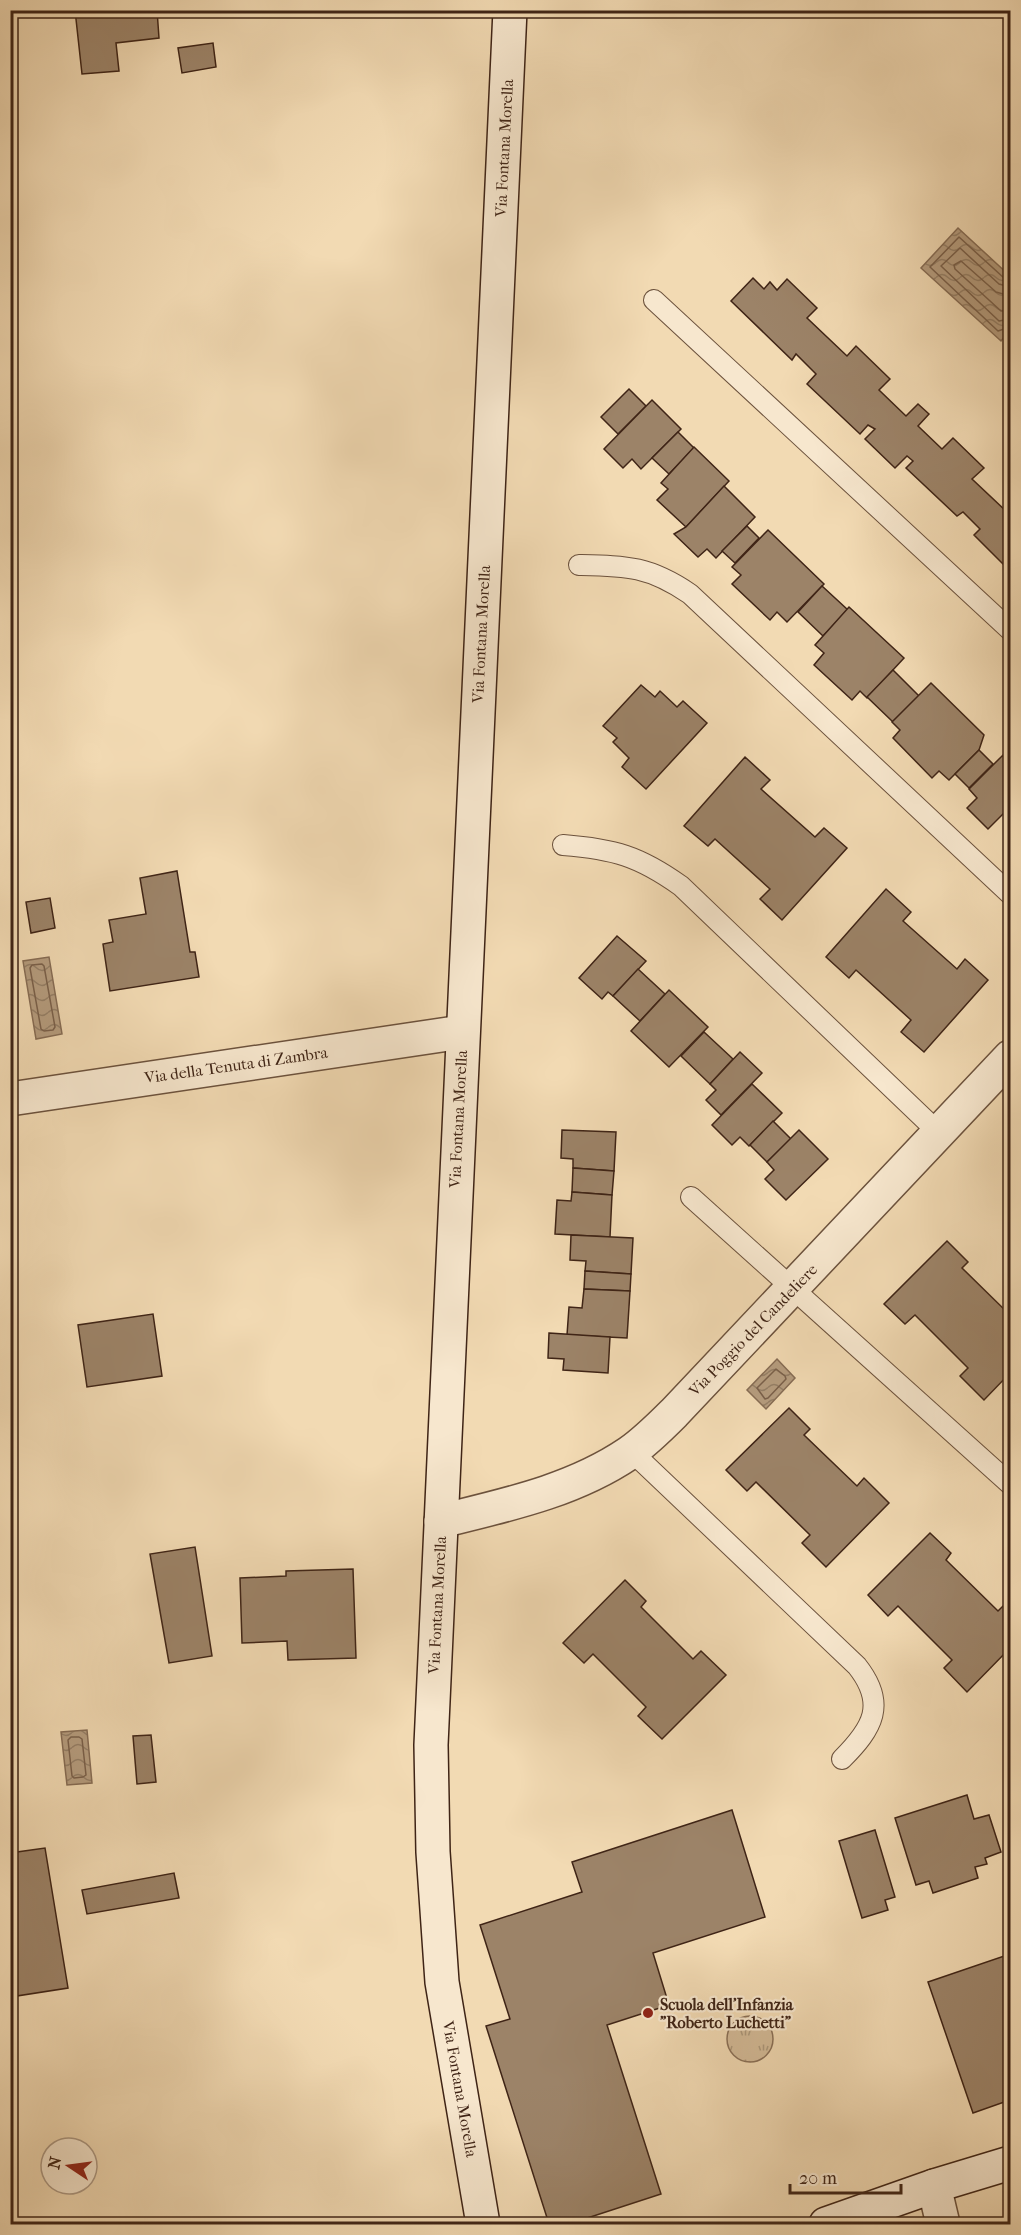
<svg xmlns="http://www.w3.org/2000/svg" width="1021" height="2235" viewBox="0 0 1021 2235" font-family="'IM FELL French Canon',serif">
  <style>
    .grass { fill: url(#grass-tufts); stroke: #8a7057; stroke-width: 1.5 }
    .water { fill: url(#water-waves); stroke: #866c54; stroke-width: 1.5 }
    .lines { fill: none; stroke-linecap: round; stroke-linejoin: round }
    .shore { stroke: #7a604a; stroke-width: 1.5 }
    .building { fill: #9c8368; stroke: #3f2416; stroke-width: 1.5 }
    .lane-casing { stroke: #6c523d; stroke-width: 22 }
    .street-casing { stroke: #6c523d; stroke-width: 36 }
    .secondary-casing { stroke: #3f2416; stroke-width: 36 }
    .lane { stroke: #f7e7ce; stroke-width: 20 }
    .street { stroke: #f7e7ce; stroke-width: 33 }
    .secondary { stroke: #f7e7ce; stroke-width: 33 }
    .poi-dot { fill: #8f2418; stroke: #f7e7ce; stroke-width: 2 }
    .labels { text-anchor: middle; dominant-baseline: central; stroke-width: 4.5; stroke-linejoin: round; paint-order: stroke }
    .street-label { font-size: 16px; fill: #3f2416; stroke: #f7e7ce }
    .poi-label { font-size: 16px; font-weight: bold; fill: #3f2416; stroke: #f7e7ce; text-anchor: start }
  </style>
  <defs>
    <pattern id="grass-tufts" width="24" height="20" patternUnits="userSpaceOnUse" patternTransform="scale(1.5)"><rect width="24" height="20" fill="#d4bb98"/><path d="M3 7l-1-3M5 7V3M7 7l1-3M15 17l-1-3M17 17v-4M19 17l1-3" fill="none" stroke="#ad987b"/></pattern>
    <pattern id="water-waves" width="16" height="10" patternUnits="userSpaceOnUse" patternTransform="scale(1.5)"><rect width="16" height="10" fill="#b59c7e"/><path d="M0 5q4-4 8 0t8 0" fill="none" stroke="#957f66"/></pattern>
  </defs>
  <rect width="100%" height="100%" fill="#f2dab3"/>
  <filter id="stains"><feTurbulence type="fractalNoise" baseFrequency=".00333" numOctaves="4"/><feColorMatrix values="0 0 0 0 .2 0 0 0 0 .09 0 0 0 0 .02 0 0 0 .5 -.17"/></filter>
  <radialGradient id="worn" r=".72"><stop offset=".6" stop-color="#630" stop-opacity="0"/><stop offset="1" stop-color="#630" stop-opacity=".3"/></radialGradient>
  <circle class="grass" cx="750" cy="2039" r="23"/>
  <g class="water">
    <path d="M958,228L1010,276V330L1001,341L921,268Z"/>
    <path d="M49,957L62,1034L36,1039L23,961Z"/>
    <path d="M777,1359L795,1378L766,1409L747,1390Z"/>
    <path d="M87,1730L92,1783L67,1785L61,1732Z"/>
  </g>
  <g class="lines">
    <g class="shore">
      <path d="M1010,280L1004,278L959,237L930,267L998,331L1010,327"/>
      <path d="M1010,287L999,284L960,248L941,266L999,321L1010,319"/>
      <path d="M1010,296L996,292L961,261L954,265L955,269L1001,311L1010,310"/>
      <path d="M42,964L44,966L55,1027L53,1030L44,1031L41,1029L30,968L32,965Z"/>
      <path d="M776,1369L785,1376L786,1379L768,1398L765,1399L757,1388Z"/>
      <path d="M71,1737H79L82,1739L86,1775L83,1777L74,1778L72,1776L68,1740Z"/>
    </g>
  </g>
  <g class="building">
    <path d="M75,10H157L159,38L116,43L119,71L82,74Z"/>
    <path d="M213,43L216,67L182,73L178,48Z"/>
    <path d="M753,278L764,289L770,282L777,290L787,279L817,308L807,318L847,356L856,346L890,379L879,390L906,416L918,404L929,414L918,426L942,449L953,438L984,468L972,479L1007,512L1010,508V571L974,535L980,529L963,512L957,516L906,468L913,461L907,456L895,468L865,439L875,429L868,425L860,434L807,384L816,374L796,354L792,360L731,301Z"/>
    <path d="M629,389L646,406L618,434L601,417Z"/>
    <path d="M652,400L681,429L641,469L632,459L623,468L604,449Z"/>
    <path d="M678,432L694,448L669,474L652,458Z"/>
    <path d="M694,447L729,481L686,527L657,500L668,489L661,483Z"/>
    <path d="M724,486L755,517L716,558L707,549L698,557L674,534L686,527Z"/>
    <path d="M747,526L759,538L735,563L722,551Z"/>
    <path d="M768,530L824,584L787,622L777,612L770,620L732,584L741,575L732,567Z"/>
    <path d="M822,586L848,610L823,636L798,612Z"/>
    <path d="M849,607L904,658L867,698L860,691L852,700L814,665L824,653L815,645Z"/>
    <path d="M893,670L919,696L893,722L867,697Z"/>
    <path d="M931,683L984,735L979,750L949,780L939,771L932,778L893,738L900,730L892,722Z"/>
    <path d="M641,685L655,697L660,691L677,707L683,701L707,723L646,789L622,767L629,758L613,742L617,738L603,726Z"/>
    <path d="M979,750L993,764L969,788L955,774Z"/>
    <path d="M1003,755L1010,763V807L988,829L967,808L977,798L969,789Z"/>
    <path d="M745,757L770,780L761,789L815,837L824,828L847,848L782,920L760,899L770,889L715,839L708,846L684,826Z"/>
    <path d="M177,871L190,952H195L199,977L110,991L103,944L113,942L109,920L146,914L140,878Z"/>
    <path d="M886,889L911,912L903,921L957,969L965,959L988,980L924,1052L901,1032L911,1020L856,970L849,978L826,957Z"/>
    <path d="M50,898L55,928L31,933L26,902Z"/>
    <path d="M617,936L646,961L613,996L608,992L602,999L579,978Z"/>
    <path d="M638,969L665,994L640,1021L613,996Z"/>
    <path d="M669,990L708,1027L669,1067L631,1031Z"/>
    <path d="M704,1032L733,1059L710,1084L681,1056Z"/>
    <path d="M740,1052L762,1073L721,1115L706,1100L716,1090L710,1084Z"/>
    <path d="M752,1084L782,1113L749,1146L740,1137L732,1145L712,1125Z"/>
    <path d="M773,1121L791,1139L767,1162L750,1145Z"/>
    <path d="M562,1130L616,1132L614,1171L573,1168V1159L561,1158Z"/>
    <path d="M799,1130L828,1159L786,1200L765,1179L774,1170L767,1162Z"/>
    <path d="M573,1168L614,1171L612,1195L572,1192Z"/>
    <path d="M572,1192L612,1195L610,1237L555,1234L557,1200L571,1201Z"/>
    <path d="M571,1235L633,1238L631,1274L585,1271L586,1261L570,1260Z"/>
    <path d="M947,1241L968,1262L962,1268L1010,1315V1373L984,1400L960,1376L968,1368L915,1315L905,1324L884,1304Z"/>
    <path d="M585,1271L631,1274L630,1291L584,1289Z"/>
    <path d="M584,1289L630,1291L627,1338L567,1335L569,1307L582,1308Z"/>
    <path d="M153,1314L162,1376L87,1387L78,1325Z"/>
    <path d="M549,1333L610,1337L608,1373L563,1370L564,1359L548,1358Z"/>
    <path d="M789,1408L810,1429L804,1435L857,1486L864,1478L889,1503L826,1567L802,1543L810,1535L756,1482L747,1491L726,1470Z"/>
    <path d="M930,1533L951,1553L946,1560L998,1611L1006,1603L1010,1608V1648L967,1692L944,1668L952,1660L898,1606L888,1616L868,1595Z"/>
    <path d="M195,1547L212,1656L169,1663L150,1554Z"/>
    <path d="M353,1569L356,1658L288,1660L287,1641L242,1643L240,1578L286,1576V1571Z"/>
    <path d="M625,1580L646,1601L641,1607L693,1659L701,1651L726,1675L662,1739L638,1716L646,1707L593,1654L584,1663L563,1643Z"/>
    <path d="M151,1735L156,1782L137,1784L133,1736Z"/>
    <path d="M967,1795L974,1819L989,1815L1001,1852L985,1858L987,1864L975,1867L978,1878L933,1893L929,1881L916,1885L895,1818Z"/>
    <path d="M732,1810L765,1917L653,1953L669,2005L607,2025L661,2194L569,2224H549L486,2026L510,2019L480,1925L582,1892L572,1862Z"/>
    <path d="M875,1830L895,1897L885,1900L888,1910L862,1918L839,1841Z"/>
    <path d="M45,1848L68,1988L10,1997V1853Z"/>
    <path d="M174,1873L179,1898L87,1914L82,1890Z"/>
    <path d="M1010,1954V2100L973,2113L928,1982Z"/>
  </g>
  <g class="lines">
    <defs>
      <g id="lane">
        <path d="M654,300L1010,630"/>
        <path d="M579,565C627,566 649,566 690,594L1010,894"/>
        <path d="M563,845C614,849 639,856 681,886L939,1133"/>
        <path d="M691,1197L1010,1484"/>
        <path d="M631,1451L857,1666C887,1704 873,1728 842,1759"/>
      </g>
      <g id="street">
        <path d="M10,1099L462,1032"/>
        <path d="M441,1521C506,1505 573,1491 629,1453C645,1442 660,1427 674,1413L1010,1057"/>
        <path d="M934,2186L943,2224"/>
      </g>
      <g id="secondary">
        <path d="M483,2224L442,1982L433,1852L431,1745L510,10"/>
        <path d="M826,2224L934,2186L1010,2163"/>
      </g>
    </defs>
    <use href="#lane" class="lane-casing"/>
    <use href="#street" class="street-casing"/>
    <use href="#secondary" class="secondary-casing"/>
    <use href="#lane" class="lane"/>
    <use href="#street" class="street"/>
    <use href="#secondary" class="secondary"/>
  </g>
  <circle class="poi-dot" cx="648" cy="2013" r="6"/>
  <g class="labels">
    <g class="street-label">
      <text transform="translate(504 148) rotate(-87)">Via Fontana Morella</text>
      <text transform="translate(481 634) rotate(-87)">Via Fontana Morella</text>
      <text transform="translate(236 1065) rotate(-8)">Via della Tenuta di Zambra</text>
      <text transform="translate(458 1119) rotate(-87)">Via Fontana Morella</text>
      <text transform="translate(753 1330) rotate(-46)">Via Poggio del Candeliere</text>
      <text transform="translate(437 1605) rotate(-87)">Via Fontana Morella</text>
      <text transform="translate(460 2089) rotate(80)">Via Fontana Morella</text>
    </g>
    <g class="poi-label">
      <text x="660" y="2004">Scuola dell'Infanzia<tspan x="660" dy="18">"Roberto Luchetti"</tspan></text>
    </g>
  </g>
  <rect width="1021" height="2235" fill="none" stroke="#f2dab3" stroke-width="36"/>
  <rect x="12" y="12" width="997" height="2211" fill="none" stroke="#3f2416" stroke-width="3"/>
  <rect x="18" y="18" width="985" height="2199" fill="none" stroke="#3f2416" stroke-width="1.5"/>
  <g transform="translate(69 2166) rotate(283)"><circle r="28" fill="#f7e7ce" stroke="#ad9984" stroke-width="1.5"/>
  <path d="M0-4.5L10 22L0 15L-10 22Z" fill="#8f2418"/>
  <text y="-9" font-size="16" font-weight="bold" text-anchor="middle" fill="#3f2416">N</text>
  </g>
  <path d="M790 2184v9h111v-9" fill="none" stroke="#3f2416" stroke-width="3"/>
  <text x="799" y="2184" font-size="18" fill="#3f2416" stroke="#f7e7ce" stroke-width="4.5" paint-order="stroke">20 m</text>
  <rect width="100%" height="100%" filter="url(#stains)"/>
  <rect width="100%" height="100%" fill="url(#worn)"/>
</svg>
